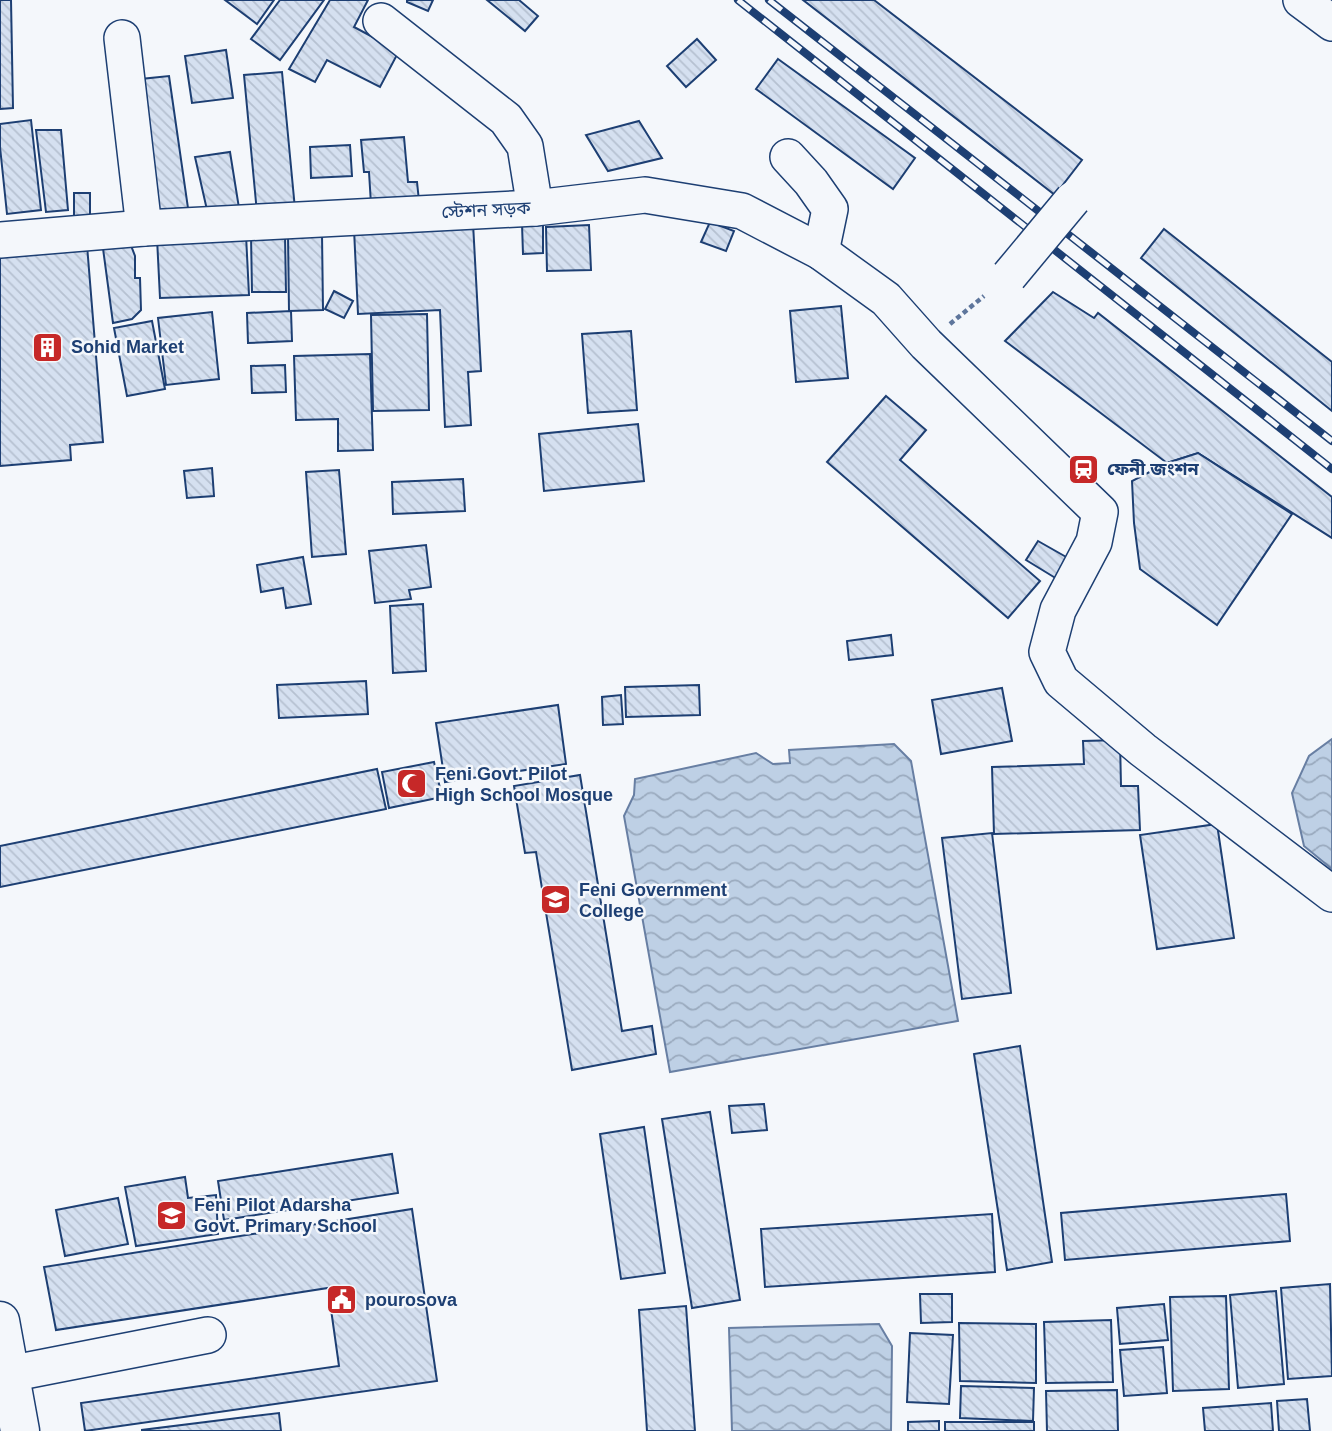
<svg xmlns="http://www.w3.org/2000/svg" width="1332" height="1431" viewBox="0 0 1332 1431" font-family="Arial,'Noto Sans Bengali',sans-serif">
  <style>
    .water { fill: url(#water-waves); stroke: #687fa3; stroke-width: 2 }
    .building { fill: url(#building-back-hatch); stroke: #1d3f73; stroke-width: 2 }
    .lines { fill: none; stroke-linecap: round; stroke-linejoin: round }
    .minor-casing { stroke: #1d3f73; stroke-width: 38 }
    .major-casing { stroke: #1d3f73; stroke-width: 41 }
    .path { stroke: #5e769c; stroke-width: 4.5; stroke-dasharray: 5 3.5; stroke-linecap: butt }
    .minor { stroke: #f4f7fb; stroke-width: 35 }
    .major { stroke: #f4f7fb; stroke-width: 38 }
    .rail-casing { stroke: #1d3f73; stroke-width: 8 }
    .rail { stroke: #f4f7fb; stroke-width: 5; stroke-dasharray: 16; stroke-linecap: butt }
    .minor-bridge-casing { stroke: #1d3f73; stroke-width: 38; stroke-linecap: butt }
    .minor-bridge { stroke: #f4f7fb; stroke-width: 35 }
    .labels { text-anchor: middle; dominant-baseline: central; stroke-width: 5; stroke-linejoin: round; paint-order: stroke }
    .street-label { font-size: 18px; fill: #1d3f73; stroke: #f4f7fb }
    .poi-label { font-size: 18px; font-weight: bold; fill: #1d3f73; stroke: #f4f7fb; text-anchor: start }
  </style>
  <defs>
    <pattern id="water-waves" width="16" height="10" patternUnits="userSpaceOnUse" patternTransform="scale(1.75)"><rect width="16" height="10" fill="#bed0e5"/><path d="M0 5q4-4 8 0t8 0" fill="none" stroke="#9aaabe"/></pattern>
    <pattern id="building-back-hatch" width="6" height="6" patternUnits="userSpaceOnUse" patternTransform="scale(1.75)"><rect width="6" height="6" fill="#d5e0f0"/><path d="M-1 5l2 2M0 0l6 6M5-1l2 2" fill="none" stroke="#b6c1d1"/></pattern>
  </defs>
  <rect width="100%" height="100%" fill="#f4f7fb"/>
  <g class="water">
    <path d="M1332,739V869L1304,846L1292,793L1309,756Z"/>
    <path d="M894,744L911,761L958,1021L670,1072L624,816L634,795L635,779L756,753L773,764L790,763L789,750Z"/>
    <path d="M879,1324L892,1346L891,1431H732L729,1328Z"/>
  </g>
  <g class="building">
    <path d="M0,0H11L13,108L0,109Z"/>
    <path d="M225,0H274L257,24Z"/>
    <path d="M280,0H324L280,60L251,39Z"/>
    <path d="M330,0H368L354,27L399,51L380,87L327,60L315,82L289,69Z"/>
    <path d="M407,0H433L428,11L407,2Z"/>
    <path d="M487,0H519L538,16L525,31Z"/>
    <path d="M803,0H874L1082,160L1055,195Z"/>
    <path d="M697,39L716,60L686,87L667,66Z"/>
    <path d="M226,50L233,98L192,103L185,56Z"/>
    <path d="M778,59L915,158L893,189L756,89Z"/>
    <path d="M282,72L295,209L257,213L244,75Z"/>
    <path d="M169,76L188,208L159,210L141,79Z"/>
    <path d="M31,120L41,210L7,214L0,147V124Z"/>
    <path d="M639,121L662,158L608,171L586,135Z"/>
    <path d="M36,130H61L68,210L46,212Z"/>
    <path d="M404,137L408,182H417L419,201L371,204L369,172H364L361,140Z"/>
    <path d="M350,145L352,176L311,178L310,147Z"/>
    <path d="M230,152L239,208L207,210L195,157Z"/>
    <rect x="74" y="193" width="16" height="25"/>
    <path d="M710,222L734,231L726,251L701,242Z"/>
    <path d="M473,223L481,371L468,372L471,425L445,427L440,310L358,314L354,229Z"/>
    <path d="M522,224H543V253L523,254Z"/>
    <path d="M589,225L591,270L547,271L546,227Z"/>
    <path d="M1164,229L1332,362V411L1141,258Z"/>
    <path d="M322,234L323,310L289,311L288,235Z"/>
    <path d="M246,235L249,295L160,298L157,238Z"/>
    <path d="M251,235H285L286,292H252Z"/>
    <path d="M102,241L130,243L135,256V278H140L141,310L132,319L113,323Z"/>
    <path d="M87,245L103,442L70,445L71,460L0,466V252Z"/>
    <path d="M334,291L353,301L344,318L325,309Z"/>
    <path d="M1053,292L1094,318L1098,313L1332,497V538L1198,453L1167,463L1005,341Z"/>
    <path d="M841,306L848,378L796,382L790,311Z"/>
    <path d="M291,311L292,341L248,343L247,313Z"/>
    <path d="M212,312L219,379L166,385L158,318Z"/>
    <path d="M427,314L429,410L373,411L371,315Z"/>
    <path d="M152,321L165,389L127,396L114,328Z"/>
    <path d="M631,331L637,410L588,413L582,334Z"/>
    <path d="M370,354L373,450L338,451V419L296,420L294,356Z"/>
    <path d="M285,365L286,392L252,393L251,366Z"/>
    <path d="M886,396L926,430L900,460L1040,581L1008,618L827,462Z"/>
    <path d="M638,424L644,481L544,491L539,434Z"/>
    <path d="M1198,453L1292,514L1217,625L1140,569L1134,523L1132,481L1167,463Z"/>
    <path d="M212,468L214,496L187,498L184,471Z"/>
    <path d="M339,470L346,554L312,557L306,472Z"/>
    <path d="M463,479L465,511L393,514L392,482Z"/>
    <path d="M1038,541L1075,562L1062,582L1026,560Z"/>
    <path d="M426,545L431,587L409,590L411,599L375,603L369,551Z"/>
    <path d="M303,557L311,604L286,608L283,588L261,592L257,565Z"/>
    <path d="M423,604L426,671L393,673L390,606Z"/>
    <path d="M891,635L893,655L849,660L847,641Z"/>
    <path d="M366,681L368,714L279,718L277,685Z"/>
    <path d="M699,685L700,715L626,717L625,687Z"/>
    <path d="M1002,688L1012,741L941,754L932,700Z"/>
    <path d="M621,695L623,724L603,725L602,697Z"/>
    <path d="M558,705L566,764L445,782L436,723Z"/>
    <path d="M1120,740L1121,786H1138L1140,830L994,834L992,767L1084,764L1083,741Z"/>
    <path d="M434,762L442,797L389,808L382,772Z"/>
    <path d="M377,769L386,809L0,887V846Z"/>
    <path d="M580,775L622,1031L652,1026L656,1054L572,1070L536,852L525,853L514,786Z"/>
    <path d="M1217,824L1234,938L1157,949L1140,835Z"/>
    <path d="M992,833L1011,993L962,999L942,838Z"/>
    <path d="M1020,1046L1052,1262L1007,1270L974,1054Z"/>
    <path d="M764,1104L767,1130L732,1133L729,1106Z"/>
    <path d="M710,1112L740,1300L692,1308L662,1119Z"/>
    <path d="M644,1127L665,1273L621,1279L600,1134Z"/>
    <path d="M392,1154L398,1193L224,1220L218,1181Z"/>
    <path d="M185,1177L188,1198L216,1195L218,1234L136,1246L125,1187Z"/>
    <path d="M1286,1194L1290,1241L1065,1260L1061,1213Z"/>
    <path d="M118,1198L128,1244L65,1256L56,1210Z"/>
    <path d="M412,1209L437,1381L85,1431L81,1403L339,1366L328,1288L56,1330L44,1267Z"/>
    <path d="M992,1214L995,1272L765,1287L761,1229Z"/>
    <path d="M1330,1284L1332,1376L1288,1379L1281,1288Z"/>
    <path d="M1276,1291L1284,1384L1238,1388L1230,1295Z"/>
    <path d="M920,1294H952V1322L921,1323Z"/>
    <path d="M1226,1296L1229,1389L1173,1391L1170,1297Z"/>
    <path d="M1164,1304L1168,1340L1120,1344L1117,1308Z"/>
    <path d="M686,1306L695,1431H647L639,1310Z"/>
    <path d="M1111,1320L1113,1382L1046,1383L1044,1322Z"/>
    <path d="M959,1323L1036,1324V1383L960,1381Z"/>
    <path d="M910,1333L953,1335L949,1404L907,1402Z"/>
    <path d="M1163,1347L1167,1393L1124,1396L1120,1350Z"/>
    <path d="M961,1386L1034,1388L1033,1421L960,1418Z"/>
    <path d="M1117,1390L1118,1431H1047L1046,1391Z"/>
    <path d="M1307,1399L1310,1431H1279L1277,1401Z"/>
    <path d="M1271,1403L1273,1431H1205L1203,1408Z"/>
    <path d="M279,1413L281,1431H142V1430Z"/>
    <path d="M939,1421V1431H908V1422Z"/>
    <rect x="945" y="1422" width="89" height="9"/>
  </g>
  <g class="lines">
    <defs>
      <g id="minor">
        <path d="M1301,0L1332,23"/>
        <path d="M381,21L506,119L525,146L535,208"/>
        <path d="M122,38L144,228"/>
        <path d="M788,157L811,182L830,209L821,252"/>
        <path d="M0,240L144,228L535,208L645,195L742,211L821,252L886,299L926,344L1100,512L1094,542L1058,610L1047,652L1061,681L1143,750L1332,894"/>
        <path d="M9,1374L208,1335"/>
      </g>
      <path id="major" d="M0,1321L20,1431"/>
    </defs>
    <use href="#minor" class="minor-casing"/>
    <use href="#major" class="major-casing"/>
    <path class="path" d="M950,324L984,296"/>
    <use href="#minor" class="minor"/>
    <use href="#major" class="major"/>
    <defs>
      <g id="rail">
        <path d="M738,0L1332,469"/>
        <path d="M769,0L1332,441"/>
      </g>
    </defs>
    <use href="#rail" class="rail-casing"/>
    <use href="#rail" class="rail"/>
    <defs>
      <path id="minor-bridge" d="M1009,276L1073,199"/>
    </defs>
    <use href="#minor-bridge" class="minor-bridge-casing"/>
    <use href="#minor-bridge" class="minor-bridge"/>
  </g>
  <defs>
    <symbol id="building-square" viewBox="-11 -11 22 22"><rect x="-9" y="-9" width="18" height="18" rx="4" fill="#c62828" stroke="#f4f7fb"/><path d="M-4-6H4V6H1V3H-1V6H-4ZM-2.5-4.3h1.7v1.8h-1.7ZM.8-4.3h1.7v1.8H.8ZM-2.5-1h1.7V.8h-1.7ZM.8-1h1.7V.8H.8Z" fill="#fff"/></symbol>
    <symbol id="station-square" viewBox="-11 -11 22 22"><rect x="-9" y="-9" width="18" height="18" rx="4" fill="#c62828" stroke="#f4f7fb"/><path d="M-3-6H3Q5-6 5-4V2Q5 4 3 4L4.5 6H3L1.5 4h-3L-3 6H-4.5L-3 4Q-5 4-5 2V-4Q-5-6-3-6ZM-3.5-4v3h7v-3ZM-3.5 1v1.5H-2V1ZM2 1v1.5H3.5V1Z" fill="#fff"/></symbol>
    <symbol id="mosque-square" viewBox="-11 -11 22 22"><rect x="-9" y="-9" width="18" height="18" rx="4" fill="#c62828" stroke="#f4f7fb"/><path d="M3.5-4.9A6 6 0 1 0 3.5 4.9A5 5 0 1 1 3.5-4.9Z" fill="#fff"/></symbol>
    <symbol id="university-square" viewBox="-11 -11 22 22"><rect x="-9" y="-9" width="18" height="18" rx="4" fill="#c62828" stroke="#f4f7fb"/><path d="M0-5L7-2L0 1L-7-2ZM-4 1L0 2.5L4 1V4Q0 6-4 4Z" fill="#fff"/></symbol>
    <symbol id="school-square" viewBox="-11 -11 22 22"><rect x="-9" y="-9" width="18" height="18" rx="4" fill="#c62828" stroke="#f4f7fb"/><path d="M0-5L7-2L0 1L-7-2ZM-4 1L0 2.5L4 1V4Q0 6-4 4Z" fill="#fff"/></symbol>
    <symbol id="civic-square" viewBox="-11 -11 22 22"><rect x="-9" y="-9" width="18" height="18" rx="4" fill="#c62828" stroke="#f4f7fb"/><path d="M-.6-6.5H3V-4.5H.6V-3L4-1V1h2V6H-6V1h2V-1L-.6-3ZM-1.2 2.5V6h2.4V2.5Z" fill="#fff"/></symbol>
  </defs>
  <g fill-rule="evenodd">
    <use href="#building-square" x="30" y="330" width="35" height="35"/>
    <use href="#station-square" x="1066" y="452" width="35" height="35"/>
    <use href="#mosque-square" x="394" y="766" width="35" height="35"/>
    <use href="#university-square" x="538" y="882" width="35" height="35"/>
    <use href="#school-square" x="154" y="1198" width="35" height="35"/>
    <use href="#civic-square" x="324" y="1282" width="35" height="35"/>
  </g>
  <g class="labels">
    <g class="street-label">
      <text transform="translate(486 210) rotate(-3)">স্টেশন সড়ক</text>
    </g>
    <g class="poi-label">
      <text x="71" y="347">Sohid Market</text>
      <text x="1107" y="469">ফেনী জংশন</text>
      <text x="435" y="774">Feni Govt. Pilot<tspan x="435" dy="21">High School Mosque</tspan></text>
      <text x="579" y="890">Feni Government<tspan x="579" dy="21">College</tspan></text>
      <text x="194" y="1205">Feni Pilot Adarsha<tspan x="194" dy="21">Govt. Primary School</tspan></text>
      <text x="365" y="1300">pourosova</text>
    </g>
  </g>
</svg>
